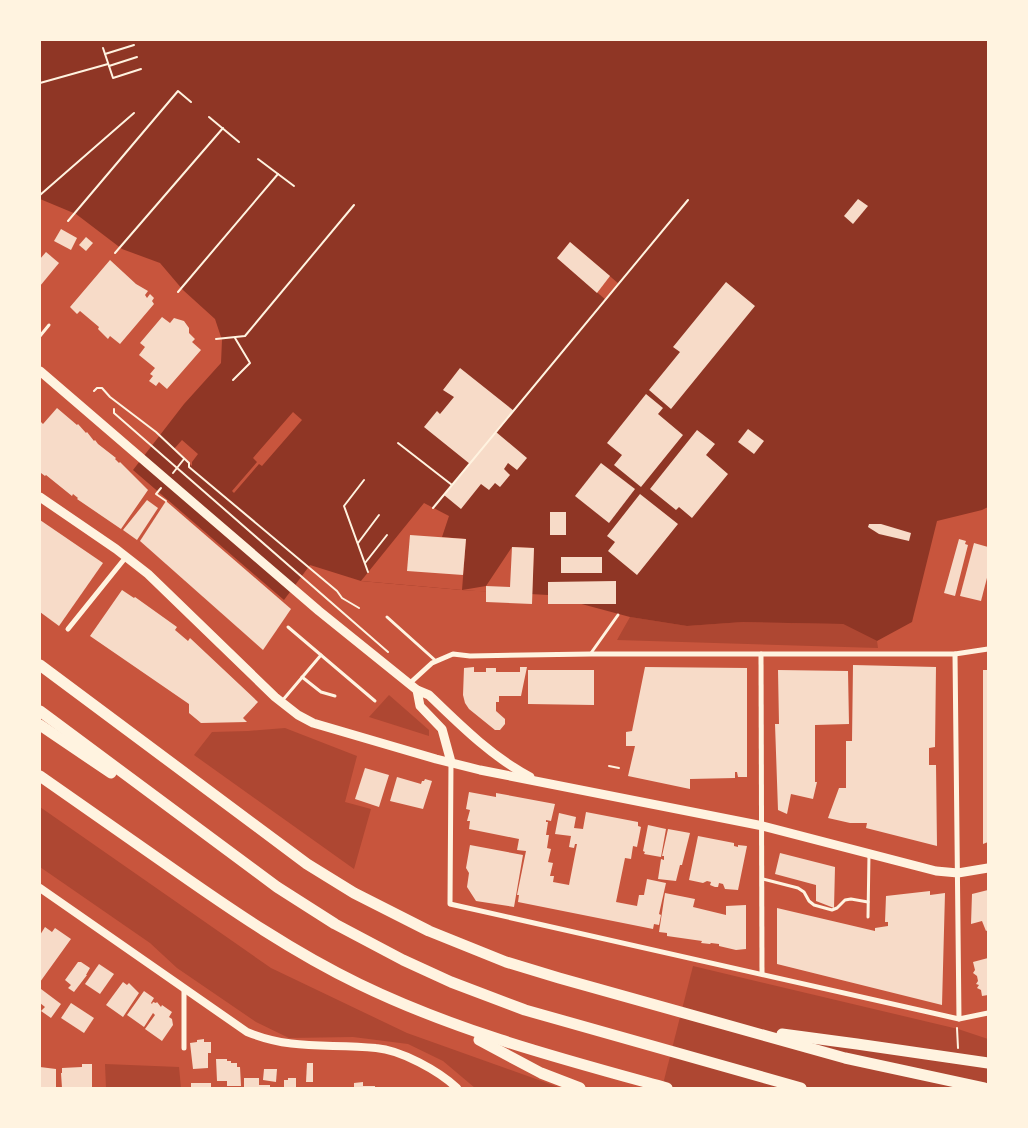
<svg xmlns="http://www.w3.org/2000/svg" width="1028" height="1128" viewBox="0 0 1028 1128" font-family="Commissioner,sans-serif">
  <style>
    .green { fill: #ae4732 }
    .water { fill: #8f3625 }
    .pier { fill: #c8553d }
    .building { fill: #f7dbc8 }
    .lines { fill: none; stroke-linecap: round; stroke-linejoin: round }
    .path { stroke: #fff3e0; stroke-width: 2 }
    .service { stroke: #fff3e0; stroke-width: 3 }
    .minor { stroke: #fff3e0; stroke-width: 5 }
    .tertiary { stroke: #fff3e0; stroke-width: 8 }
    .secondary { stroke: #fff3e0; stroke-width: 9 }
    .motorway { stroke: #fff3e0; stroke-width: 11 }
  </style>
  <rect width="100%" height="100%" fill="#c8553d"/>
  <g class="green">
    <path d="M630,617L687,626L743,622L843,624L877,641L878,648L617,640Z"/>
    <path d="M389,695L429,730V736L369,717Z"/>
    <path d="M285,728L357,756L345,802L371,809L354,869L194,755L212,732L248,731Z"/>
    <path d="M40,807L271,968L407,1033L561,1088H475L443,1061L408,1044L353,1037L289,1038L256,1022L177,968L150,943L40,867Z"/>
    <path d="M693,966L958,1029L988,1039V1088H662Z"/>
    <path d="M105,1064L179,1067L181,1088H106Z"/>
  </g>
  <path class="water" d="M40,40H988V507L982,510L937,521L912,622L877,641L843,624L743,622L687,626L630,617L548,595L462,590L361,581L310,565L284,600L133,470L184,404L221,363L222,340L215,319L183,290L160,263L122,249L76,214L40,199Z"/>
  <g class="pier">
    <path d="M570,242L619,284L606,300L557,258Z"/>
    <path d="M293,412L302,420L262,466L259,464L234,493L232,491L257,462L253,458Z"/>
    <path d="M182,440L198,454L192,462V466L174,449Z"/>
    <path d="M424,503L449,516L442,537L466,539L462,590L486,586L512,547L534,548L532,595L462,590L361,581Z"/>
  </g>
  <g class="building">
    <path d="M858,199L868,206L853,224L844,216Z"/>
    <path d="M61,229L77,238L71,250L54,241Z"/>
    <path d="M86,237L93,243L86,251L79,245Z"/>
    <path d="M570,242L610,276L597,293L557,258Z"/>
    <path d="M46,252L59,263L40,286V259Z"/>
    <path d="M110,260L136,284L148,291L145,295L147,298L150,294L154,298L152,301L154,304L120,344L110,336L108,339L98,329L99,327L80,311L77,314L70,307Z"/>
    <path d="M726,282L755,306L671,409L649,390L680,352L673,347Z"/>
    <path d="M162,317L170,323L174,318L184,321L189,328V333L195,339L192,342L201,350L167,389L159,382L156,386L149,381L153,376L150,374L155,368L139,355L145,347L140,343Z"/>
    <path d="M460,368L514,411L496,432L527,458L517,470L508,463L504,469L510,475L500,487L495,483L489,490L481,484L461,509L444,495L470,464L424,427L437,411L440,414L454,397L443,390Z"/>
    <path d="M646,394L663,408L658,414L683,435L641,487L614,465L622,455L607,443Z"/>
    <path d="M57,408L77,425L78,424L86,433L87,432L94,441L95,440L98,444L116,458L115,459L119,463L120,462L148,490L121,529L77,499L78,498L73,494L72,496L46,475L45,476L41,473L40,421L43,424Z"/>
    <path d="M748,429L764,441L754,454L738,442Z"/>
    <path d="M697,430L715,444L706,455L728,474L692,518L679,507L676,510L650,489Z"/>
    <path d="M601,463L635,489L609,523L575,496Z"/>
    <path d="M640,494L678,524L637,575L608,551L615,542L607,536Z"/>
    <path d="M147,500L158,508L137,540L123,530Z"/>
    <path d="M166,501L291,609L263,650L140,541Z"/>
    <rect x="550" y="512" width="16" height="23"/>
    <path d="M40,520L103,563L59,626L40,612Z"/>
    <path d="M869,524H881L911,533L909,541L879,534L868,527Z"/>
    <path d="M410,535L466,539L463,575L407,571Z"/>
    <path d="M959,539L966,541L965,544L968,545L955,596L944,593Z"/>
    <path d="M974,543L988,547V574L981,601L960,596Z"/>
    <path d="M512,547L534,548L532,604L486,602V586L510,587Z"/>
    <rect x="561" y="557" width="41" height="16"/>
    <path d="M616,581V604H548V582Z"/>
    <path d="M122,590L134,598L135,597L177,627L175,630L188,641L190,638L258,702L243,718L247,722L201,723L189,713V704L90,636Z"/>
    <path d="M853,665L936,667L935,747L929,748V765H936L937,846L866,828L867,823H850L828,818L839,788H846V741H852Z"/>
    <path d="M474,667V672H486V668H496V672H520V667H527L521,696H499V702H496V711L505,719V724L500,730H495L469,709L465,703L463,695L464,668Z"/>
    <path d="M645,667L747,668V777H738L737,772H735V778L690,779V789L628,776L635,746H626V732L632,731Z"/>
    <path d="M528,670H594V705L528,704Z"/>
    <path d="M778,670L848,671L849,724L815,725V782H817L813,799L791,794L787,814L778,810L775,724H779Z"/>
    <path d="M983,670H988V842L983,844Z"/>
    <path d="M365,768L389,775L379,807L355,799Z"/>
    <path d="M397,777L421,784L422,781H424L425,779L432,781L423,809L390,801Z"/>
    <path d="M469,792L496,797V793L555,804L551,821L546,820V822H548L546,835H549L547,848L551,849L548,862L553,863L550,876H554L553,882L569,885L577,844H575L574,848L569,847L571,836L555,834L559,813L576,817L574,828L583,829L586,812L638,822V826L641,827L637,847L633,846L631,859L625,858L616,902L637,906L639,895H644L647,879L666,883L659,914L661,915L659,925L654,924L653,929L518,902L519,895H517L526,851L517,850L519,839L469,829L470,821H467L470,810L466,809Z"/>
    <path d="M648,825L666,829L661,857L644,854L645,852L643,851Z"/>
    <path d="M668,829L690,833L682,865H680L676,881L658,879L661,859L664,860V856H662Z"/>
    <path d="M698,836L734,843V846L738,847V845L747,846L738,890L725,889L723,884L719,883L718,887H715L710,885L711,882L707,881L703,883L689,880Z"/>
    <path d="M470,845L523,855L514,907L476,901L467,887L469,873L466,868Z"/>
    <path d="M780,853L835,867L834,908L816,901V885L775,874Z"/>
    <path d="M988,890V930L986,931L982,921L971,924L972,894Z"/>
    <path d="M930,891V895L945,893L942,1005L777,964V908L875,931V928L888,926V922H885L886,896Z"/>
    <path d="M665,893L695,899L693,907L726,915V906L746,905V949L736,950L719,946V944L711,943L710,944L701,943L702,941L667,936V933L659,932Z"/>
    <path d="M45,927L52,932L55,928L71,939L40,982V935Z"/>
    <path d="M988,958V995L982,996L981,990L977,988L979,985L976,984L978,981L977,976L973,973L975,970L973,962Z"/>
    <path d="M78,962H81L90,968L86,975H87L74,992L68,988L71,985L65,980Z"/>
    <path d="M99,964L114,974L100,994L85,984Z"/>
    <path d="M123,982L127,985L129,983L139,993L123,1017L106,1005Z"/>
    <path d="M41,989L61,1004L51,1018L41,1011L45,1007L40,1003Z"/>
    <path d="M144,991L154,998L151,1003L152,1004L153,1002L156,1003L157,1002L161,1007L162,1005L172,1012L169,1017L172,1019L173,1025L162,1041L145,1029L155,1015L153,1013L144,1027L127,1015Z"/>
    <path d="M71,1003L94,1018L84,1033L61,1018Z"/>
    <path d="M204,1039V1042H211V1053H208V1068L193,1069L190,1043L197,1042V1040Z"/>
    <path d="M216,1059H227V1061H231V1063H237V1067H240L241,1086H227V1081H217Z"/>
    <path d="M307,1063H313V1082H306Z"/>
    <path d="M82,1064H92V1088H62L61,1073H62V1068L82,1067Z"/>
    <path d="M40,1067L56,1069V1088H40Z"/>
    <path d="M264,1069H277L276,1082L263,1080Z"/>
    <path d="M244,1078H259V1085H270V1088H244Z"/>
    <path d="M288,1078H296V1088H284V1080H288Z"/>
    <path d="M363,1082V1086H375V1088H354V1083Z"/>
    <rect x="191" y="1083" width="20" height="5"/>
  </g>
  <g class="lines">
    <g class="path">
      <path d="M103,48L113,78L141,69"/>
      <path d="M105,54L134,45"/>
      <path d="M109,66L137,57"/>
      <path d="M40,83L108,64"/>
      <path d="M209,117L239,142"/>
      <path d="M258,159L294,186"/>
      <path d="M40,195L134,113"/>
      <path d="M68,221L178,91L191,102"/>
      <path d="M115,253L223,128"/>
      <path d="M178,292L278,174"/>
      <path d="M216,339L245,336L354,205"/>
      <path d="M233,380L250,363L235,338"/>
      <path d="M94,391L97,388H102L110,397L156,432L189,463V467L337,591L342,598L359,608"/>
      <path d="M114,409V413L388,652"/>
      <path d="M398,443L452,485"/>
      <path d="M173,473L184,459"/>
      <path d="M364,480L344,506L368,572"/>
      <path d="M161,488L156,494L166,501"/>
      <path d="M433,508L688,200"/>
      <path d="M358,543L379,515"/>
      <path d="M365,563L387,535"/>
      <path d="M609,766L619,768"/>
      <path d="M957,1028L958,1048"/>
    </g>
    <g class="service">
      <path d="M40,336L49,325"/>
      <path d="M387,617L436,661"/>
      <path d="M288,627L375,701"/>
      <path d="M591,653L618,615"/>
      <path d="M302,677L321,692L335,696"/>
      <path d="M282,701L321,655"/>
      <path d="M763,879L798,888L804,892L809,901L814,905L832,910L837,908L845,900L851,899L868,902"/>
      <path d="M868,917L869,854"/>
    </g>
    <g class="minor">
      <path d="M68,629L126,557"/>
      <path d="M761,654L762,974"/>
      <path d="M955,654L959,1019"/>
      <path d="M409,684L432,663L453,654L470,656L591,654H955L988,649"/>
      <path d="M451,762L450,904L959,1019L988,1013"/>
      <path d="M184,1048V988"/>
    </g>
    <path class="tertiary" d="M40,888L247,1032C294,1051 328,1043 376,1048C401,1050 439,1071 457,1088"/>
    <g class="secondary">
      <path d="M40,371L319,611L417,690L429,695C460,725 491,756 530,777"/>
      <path d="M40,497L116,549L148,574L275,697L298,715L313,723L436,759L480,770L763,826L936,871L958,873L988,868"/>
      <path d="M417,690L420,706L442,729L451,762"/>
    </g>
    <g class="motorway">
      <path d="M40,665L307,864L354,893L429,931L506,962L559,978L845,1058L984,1088"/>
      <path d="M40,711L277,887L335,924L403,960L451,982L525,1010L801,1088"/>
      <path d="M40,725L111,773"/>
      <path d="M40,776C84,807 129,838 173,869C233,911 293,952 359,984C458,1032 562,1059 667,1088"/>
      <path d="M782,1034L857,1044L988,1063"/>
      <path d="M479,1040L541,1073L580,1088"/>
    </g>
  </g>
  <rect width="1028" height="1128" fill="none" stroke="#fff3e0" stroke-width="82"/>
</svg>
